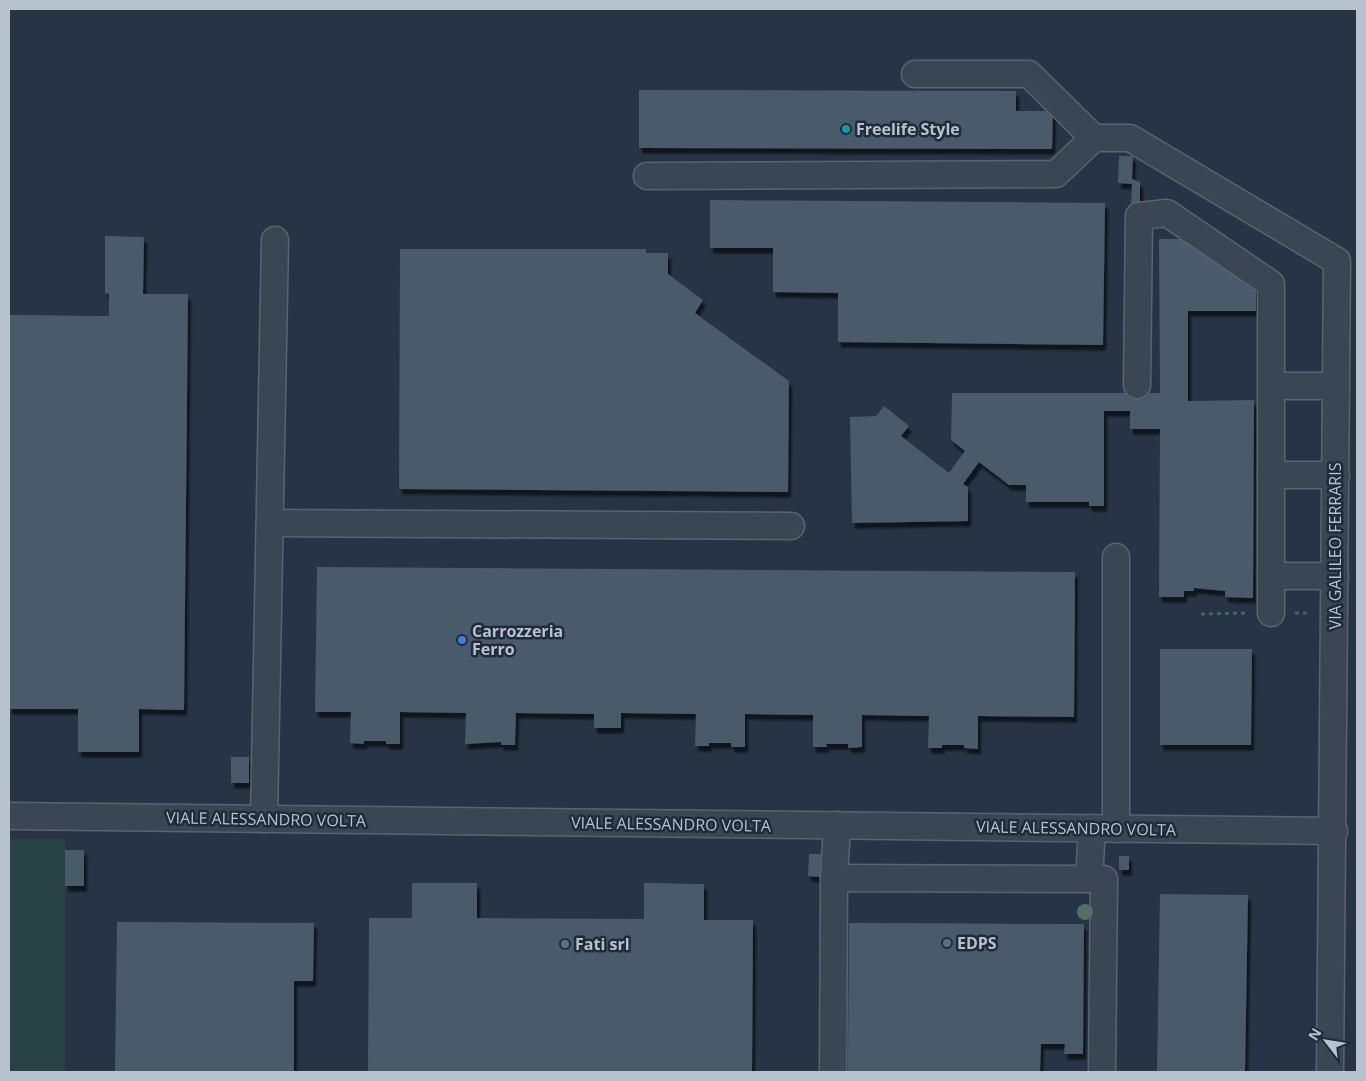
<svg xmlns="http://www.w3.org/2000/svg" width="1366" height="1081" viewBox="0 0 1366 1081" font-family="'Open Sans',sans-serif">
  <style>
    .grass { fill: #284346 }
    .building { fill: #4a5a6b; filter: url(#shadow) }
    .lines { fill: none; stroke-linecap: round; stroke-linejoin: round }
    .minor-casing { stroke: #596472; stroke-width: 29 }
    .path { stroke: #476062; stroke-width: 3; stroke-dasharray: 4 4; stroke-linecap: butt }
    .minor { stroke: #3b4654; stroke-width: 26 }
    .tree { fill: #4e6f61 }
    .culture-dot { fill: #0f9aa8; stroke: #1f2b3a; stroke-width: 2 }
    .shop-dot { fill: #3f7fe0; stroke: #1f2b3a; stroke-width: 2 }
    .service-dot { fill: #5c6f8a; stroke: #1f2b3a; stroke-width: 2 }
    .labels { text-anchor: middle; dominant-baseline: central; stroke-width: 5; stroke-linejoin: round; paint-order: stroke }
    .poi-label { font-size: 16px; font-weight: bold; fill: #b8c1ce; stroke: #1f2b3a; text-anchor: start }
    .street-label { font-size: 16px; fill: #b8c1ce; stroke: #1f2b3a }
  </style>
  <defs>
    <filter id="shadow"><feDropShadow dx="3" dy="5.5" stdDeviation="1" flood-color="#0009"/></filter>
  </defs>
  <rect width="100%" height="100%" fill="#263445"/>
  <rect class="grass" x="9" y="839" width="56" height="233"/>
  <g class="building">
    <path d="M639,90L1016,91V111H1053L1052,149L639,148Z"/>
    <path d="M1119,156H1133L1132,179L1140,182V206H1131L1132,184L1118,183Z"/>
    <path d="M710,200L1105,203L1103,345L838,342V293L773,292V248H710Z"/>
    <path d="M105,236L144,237L143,294H188L184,710L139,709V752H78V709H9V315L109,316V294L105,293Z"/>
    <path d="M1159,239H1190V246H1198L1246,279V284H1256V311H1188V401L1254,400L1253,598L1225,597V591L1194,588V591H1184V597H1159L1160,429H1130V411H1104V506H1089V502H1026V485H1009L979,462L963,484L968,487V521L852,523L850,417L876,416L884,406L909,426L901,436L949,473L965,451L951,440L952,393H1160Z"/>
    <path d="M400,249H646V253H668V274L703,300L695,313L789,381L788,492L399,489Z"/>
    <path d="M317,567L1075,572L1074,717L978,716V749L964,748V745H942V748H928L929,716L862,715V747L848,748V744H826L827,747H813V715L745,714V747H731V743H709V746H695L696,714L621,713V728H594V714L516,713L515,745H501V742L465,744L466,713L400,712V744H386V741H364V744L350,743L351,712H315Z"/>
    <path d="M1160,649H1252L1251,745H1160Z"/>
    <rect x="231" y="757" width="18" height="26"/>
    <rect x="65" y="850" width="19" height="36"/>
    <path d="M809,854H822V877L808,876Z"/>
    <rect x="1119" y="856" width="10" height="14"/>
    <path d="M412,883H477V918L638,919H644V883L704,884V920H753L752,1072H368L369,918H412Z"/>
    <path d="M1160,894L1248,895L1245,1072H1157Z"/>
    <path d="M117,922L314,923L313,981H294V1072H115Z"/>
    <path d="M849,923L1084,924L1083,1054H1064L1065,1044H1041L1040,1072H848Z"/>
  </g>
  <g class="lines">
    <defs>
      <g id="minor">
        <path d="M915,74H1029L1094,138"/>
        <path d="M647,176L1056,174L1094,138H1130L1337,261L1330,1072"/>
        <path d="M1137,385L1139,216L1167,213L1271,284V613"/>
        <path d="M1272,386H1336"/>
        <path d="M1271,475H1336"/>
        <path d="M270,523L791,526"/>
        <path d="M1116,557V829"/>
        <path d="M1271,576H1335"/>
        <path d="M9,816L1334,831"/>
        <path d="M264,819L275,240"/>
        <path d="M834,878L1104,879L1102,1072"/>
        <path d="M1089,879L1092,828"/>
        <path d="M833,1072L834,878L837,825"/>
      </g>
    </defs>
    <use href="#minor" class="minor-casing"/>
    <g class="path">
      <path d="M1295,613H1309"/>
      <path d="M1201,614L1247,613"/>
    </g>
    <use href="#minor" class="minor"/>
  </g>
  <circle class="tree" cx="1085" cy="912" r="8"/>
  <circle class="culture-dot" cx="846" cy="129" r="5"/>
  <circle class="shop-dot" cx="462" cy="640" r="5"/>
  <g class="service-dot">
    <circle cx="947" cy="943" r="5"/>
    <circle cx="565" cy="944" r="5"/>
  </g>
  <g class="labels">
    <g class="poi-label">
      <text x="856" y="129">Freelife Style</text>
      <text x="472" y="631">Carrozzeria<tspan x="472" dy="18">Ferro</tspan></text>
      <text x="957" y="943">EDPS</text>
      <text x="575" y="944">Fati srl</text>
    </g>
    <g class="street-label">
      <text transform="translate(1335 546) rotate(-90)">VIA GALILEO FERRARIS</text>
      <text transform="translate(266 819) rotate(1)">VIALE ALESSANDRO VOLTA</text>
      <text transform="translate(671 824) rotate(1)">VIALE ALESSANDRO VOLTA</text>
      <text transform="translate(1076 828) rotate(1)">VIALE ALESSANDRO VOLTA</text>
    </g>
  </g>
  <rect width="1366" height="1081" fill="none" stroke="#b8c1ce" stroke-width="20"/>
  <g transform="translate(1326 1041) rotate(301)" stroke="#1f2b3a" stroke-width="4" paint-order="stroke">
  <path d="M0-4L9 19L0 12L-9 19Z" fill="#b8c1ce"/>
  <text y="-8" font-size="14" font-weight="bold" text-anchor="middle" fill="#b8c1ce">N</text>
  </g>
</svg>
